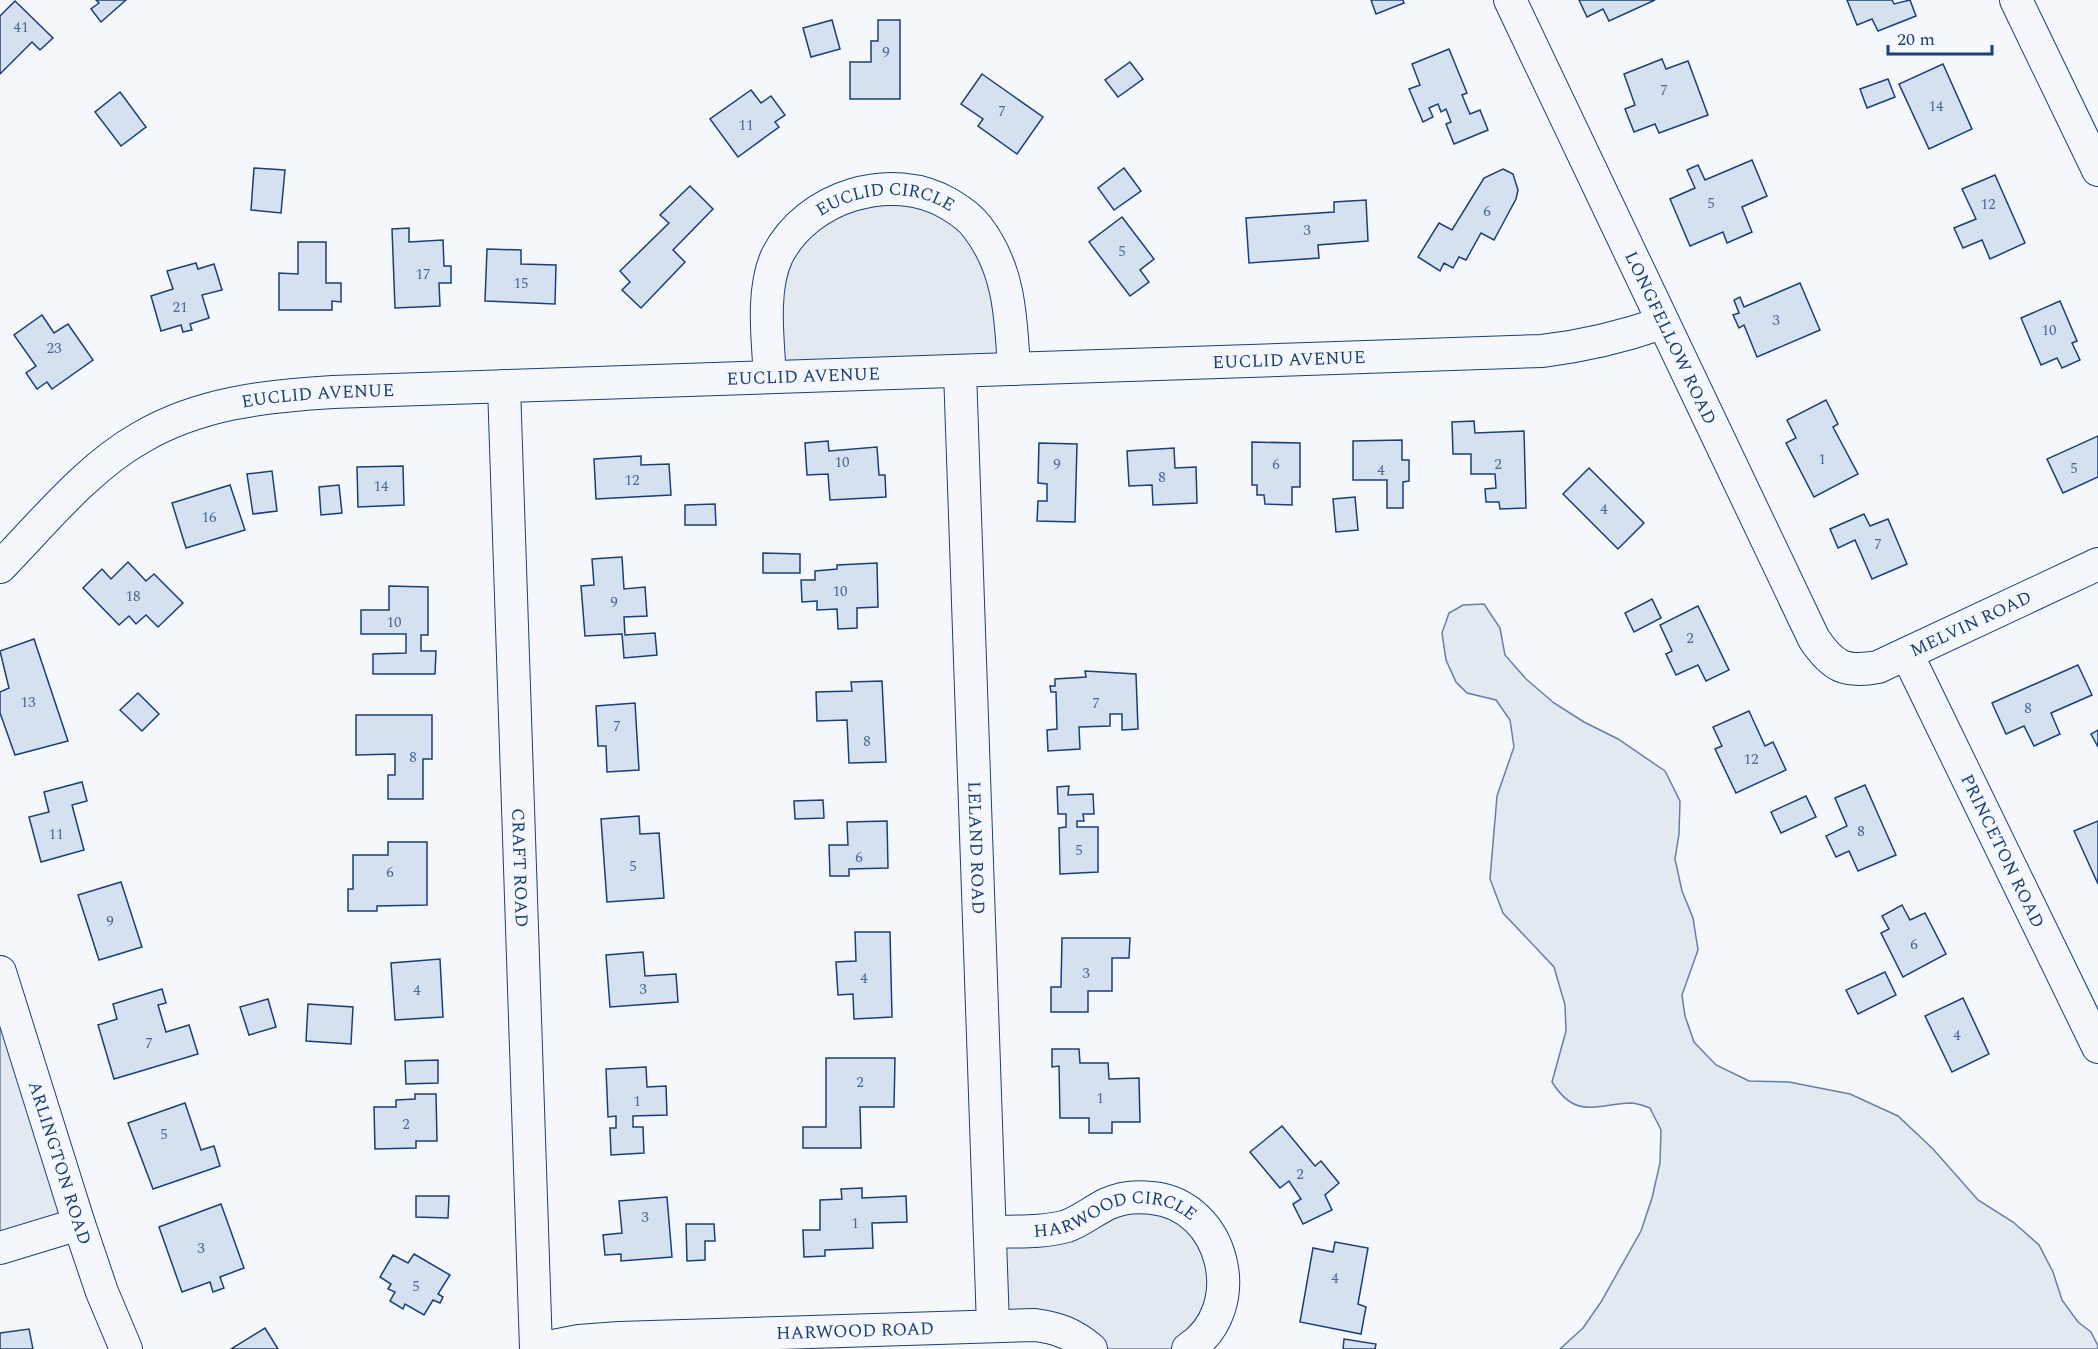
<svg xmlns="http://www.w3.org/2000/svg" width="2098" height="1349" viewBox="0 0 2098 1349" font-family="Spectral,serif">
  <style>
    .green { fill: #e3e9f0; stroke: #687fa3; stroke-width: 1.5 }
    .building { fill: #d5e0f0; stroke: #1d3f73; stroke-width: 1.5 }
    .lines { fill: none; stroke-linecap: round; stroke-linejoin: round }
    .minor-casing { stroke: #1d3f73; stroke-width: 34 }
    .minor { stroke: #f4f7fb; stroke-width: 32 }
    .labels { text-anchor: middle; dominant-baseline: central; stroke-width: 4.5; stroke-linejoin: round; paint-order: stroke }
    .number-label { font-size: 15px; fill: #4b6792 }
    .street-label { font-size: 18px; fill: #1d3f73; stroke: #f4f7fb }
  </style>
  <rect width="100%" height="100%" fill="#f4f7fb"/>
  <g class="green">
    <path d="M863,191L977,226L1014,369L770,377L777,256Z"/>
    <path d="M1484,604L1500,628L1505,655L1526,679L1554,703L1584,722L1618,739L1665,771L1680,801L1679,834L1675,859L1682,891L1693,918L1698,950L1682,995L1685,1016L1694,1042L1716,1065L1749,1081L1789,1082L1850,1094L1898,1116L1933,1149L1978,1200L2013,1222L2039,1245L2053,1272L2062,1300L2078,1322L2091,1332L2098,1346L2097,1349H1560L1583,1328L1601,1302L1641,1231L1652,1198L1660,1163L1661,1130L1650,1108C1644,1106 1637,1103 1631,1103C1595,1104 1576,1120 1552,1082L1566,1031L1565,1005L1554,967L1503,913L1490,879L1497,796L1514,747L1510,720L1496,700L1467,693L1456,682L1446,660L1442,633L1449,613L1463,605Z"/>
    <path d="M0,983L79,1224L0,1248Z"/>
    <path d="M1175,1204L1224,1270L1188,1349H1091L993,1326L990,1232Z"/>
  </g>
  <g class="building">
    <path d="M96,0H126L101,22L91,9L99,3Z"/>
    <path d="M1371,0H1403L1404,3L1376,14Z"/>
    <path d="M1579,0H1655L1609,21L1603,9L1587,17Z"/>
    <path d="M1847,0H1892L1894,4L1910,0L1916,16L1878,31L1872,19L1857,25Z"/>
    <path d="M15,1L53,38L40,50L32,42L0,74V16Z"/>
    <path d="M832,20L840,49L811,57L803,28Z"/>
    <path d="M878,20H900V99H850V62H871V41H878Z"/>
    <path d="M1449,49L1467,93L1462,95L1470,114L1480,110L1488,130L1454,144L1446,124L1451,122L1446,109L1441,112L1438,104L1429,108L1433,117L1423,122L1409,89L1420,85L1412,64Z"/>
    <path d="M1662,59L1666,69L1688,61L1708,115L1659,133L1655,124L1634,132L1625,109L1635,105L1624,74Z"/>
    <path d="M1130,62L1143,79L1118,97L1105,80Z"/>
    <path d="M1943,64L1972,129L1929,149L1899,84Z"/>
    <path d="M982,74L1043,117L1017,154L978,126L983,119L961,104Z"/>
    <path d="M1888,79L1895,97L1867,108L1860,89Z"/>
    <path d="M751,90L761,103L771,96L785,115L775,122L779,127L738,157L710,119Z"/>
    <path d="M120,92L146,127L121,146L95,112Z"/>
    <path d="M1752,160L1767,196L1742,207L1752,232L1727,243L1723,232L1690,246L1670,199L1695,188L1687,170L1698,165L1705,180Z"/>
    <path d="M254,168L285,170L281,213L251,210Z"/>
    <path d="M1124,168L1141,191L1114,210L1098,188Z"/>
    <path d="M1503,169L1513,174L1518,190L1516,199L1494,240L1481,233L1466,260L1459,257L1453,268L1444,263L1440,271L1418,257L1439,223L1452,230L1484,178Z"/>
    <path d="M1995,175L2025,243L1990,259L1982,240L1963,248L1954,228L1976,219L1962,189Z"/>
    <path d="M690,186L713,209L673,250L685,262L641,308L622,290L630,282L620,271L669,223L660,215Z"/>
    <path d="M1366,200L1368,241L1318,245L1319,258L1249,263L1246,218L1334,212V202Z"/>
    <path d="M1122,217L1154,259L1140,270L1149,282L1130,296L1089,242Z"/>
    <path d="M409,228V242L443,240L444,266H451V283H439L440,306L395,308L392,229Z"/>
    <path d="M298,242H326V283H341V302L332,301V310H279V273L298,274Z"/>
    <path d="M487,249L521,250V264L556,265L555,304L485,301Z"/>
    <path d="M196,263L198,269L214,264L222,290L202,295L209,318L190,324L192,330L183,332L181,325L161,331L151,296L173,289L167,271Z"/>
    <path d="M1800,283L1820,330L1757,357L1744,325L1739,328L1733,315L1739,313L1734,300L1740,297L1744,307Z"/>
    <path d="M2060,301L2077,341L2072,343L2080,360L2062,368L2057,358L2041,365L2021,318Z"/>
    <path d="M42,315L54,333L68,324L93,360L52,389L47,382L37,389L26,373L36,366L14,335Z"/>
    <path d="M1826,400L1838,424L1833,427L1858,474L1814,497L1786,443L1796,438L1787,420Z"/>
    <path d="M1474,421L1475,433L1524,431L1526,508L1500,509L1499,502H1486L1485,489L1496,488L1495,474H1471V454H1453L1452,422Z"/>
    <path d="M2098,436V477L2063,493L2047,459Z"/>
    <path d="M1402,440V460H1409V481L1403,482V508H1387V480H1353V441Z"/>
    <path d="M828,441L829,451L877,447L879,475H885L886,497L830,500L828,474L807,475L805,443Z"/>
    <path d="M1252,442L1300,443V487H1292V505L1265,504L1264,495H1257V485H1252Z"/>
    <path d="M1039,443L1077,444L1075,522L1037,521L1038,501H1047V484L1038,483Z"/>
    <path d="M1174,448L1175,468L1196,467L1197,503L1153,505L1152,485L1129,486L1127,451Z"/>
    <path d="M641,456V465L669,464L671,495L596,499L594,459Z"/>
    <path d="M403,466L404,505L358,507L357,467Z"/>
    <path d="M1589,468L1644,523L1618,549L1563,494Z"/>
    <path d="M272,471L277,511L253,514L247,474Z"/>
    <path d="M230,485L245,530L186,548L172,503Z"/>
    <path d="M339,485L342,513L321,515L319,487Z"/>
    <path d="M1355,497L1358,530L1336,532L1333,499Z"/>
    <path d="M715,504L716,525H685V505Z"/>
    <path d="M1864,514L1870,526L1888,519L1907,564L1872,579L1855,540L1838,548L1830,529Z"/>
    <path d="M763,553L800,554V573H763Z"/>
    <path d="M622,557L624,589L645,587L647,616L624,617L625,635L655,633L657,655L624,658L622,634L585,636L581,586L594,585L592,559Z"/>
    <path d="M128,562L146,581L154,574L183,603L158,627L146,615L136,624L129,616L119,625L83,588L102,569L111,579Z"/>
    <path d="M877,563L878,607L857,608V628L838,629L837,609L817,610V601L802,602L801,580H815V571L837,569V565Z"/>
    <path d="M389,586L428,587V635H421V651H436L435,674H373V654L406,653V634H361V610H389Z"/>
    <path d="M1652,599L1661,618L1634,632L1625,613Z"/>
    <path d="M1698,606L1729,670L1706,681L1698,665L1676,675L1666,654L1672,651L1660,625Z"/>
    <path d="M34,639L68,741L15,755L0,713V692L9,688L0,651Z"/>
    <path d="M2078,665L2092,695L2051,713L2060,734L2034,746L2024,726L2006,734L1992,703Z"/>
    <path d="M1085,671L1136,674L1138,729L1122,730V714H1110V726L1079,727L1080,749L1048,751L1047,730L1057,729L1056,692H1051L1050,686H1055V679L1086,677Z"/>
    <path d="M882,681L886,762L849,763L847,720L817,721L816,692L852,691L851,682Z"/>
    <path d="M138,693L159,714L142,731L120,710Z"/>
    <path d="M635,703L639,770L607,772L606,746H598L596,706Z"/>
    <path d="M1749,711L1765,746L1773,742L1786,770L1736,793L1715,749L1722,746L1713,727Z"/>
    <path d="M356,715H432V759H423V799H388V775H395V754L356,755Z"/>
    <path d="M2098,730V747L2091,734Z"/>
    <path d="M82,782L87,801L72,805L84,850L41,862L29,817L49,812L44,792Z"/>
    <path d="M1865,785L1896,855L1858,871L1849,851L1836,857L1826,836L1847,826L1835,798Z"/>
    <path d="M1069,786L1068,795L1093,794L1094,814H1083L1084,821H1077V827H1098V872L1060,874L1059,828L1066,827V814H1058L1057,787Z"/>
    <path d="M1806,796L1816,817L1781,833L1771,812Z"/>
    <path d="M823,800L824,818L795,819L794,801Z"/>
    <path d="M639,816L640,834L659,833L664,898L607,902L601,819Z"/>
    <path d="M887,821L888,868L849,869V876H830L829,845H848L847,822Z"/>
    <path d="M2098,821V884L2074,831Z"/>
    <path d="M388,842H427V905L377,906V911H348V889H353V855H388Z"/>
    <path d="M121,882L142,947L99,960L78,895Z"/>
    <path d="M1902,905L1910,920L1925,913L1946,954L1903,977L1881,933L1889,929L1882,916Z"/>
    <path d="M855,932H890L892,1017L854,1019L853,994L838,995L836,962L856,961Z"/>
    <path d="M1062,938H1130L1129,958H1112V991H1088V1012H1051V987H1061Z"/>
    <path d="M643,952L645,976L676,974L678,1002L610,1007L606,955Z"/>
    <path d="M440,959L443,1017L395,1020L391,963Z"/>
    <path d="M1885,972L1896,995L1858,1014L1846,990Z"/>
    <path d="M162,989L166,1003L158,1005L166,1032L189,1025L198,1054L114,1079L98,1025L117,1019L113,1004Z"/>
    <path d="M1963,998L1989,1054L1952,1072L1925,1016Z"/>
    <path d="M268,999L276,1027L249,1035L240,1007Z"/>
    <path d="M308,1004L353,1007L351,1044L306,1041Z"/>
    <path d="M1052,1049H1079L1080,1063H1108L1109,1079L1139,1078L1140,1122H1112V1133H1089V1118H1060L1059,1066L1052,1067Z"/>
    <path d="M826,1058H895L894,1107H860L861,1148H803V1127H826Z"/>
    <path d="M438,1060V1083L406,1084L405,1061Z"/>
    <path d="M646,1067L647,1087L666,1086L667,1115L633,1116V1127H643L644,1153L611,1155L610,1128H616V1116L608,1117L606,1069Z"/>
    <path d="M415,1094H436L437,1141H416V1148L375,1149L374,1107H396V1100L415,1099Z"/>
    <path d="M185,1103L201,1150L214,1146L220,1166L153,1189L128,1123Z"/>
    <path d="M1282,1126L1315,1166L1321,1161L1339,1183L1325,1195L1332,1210L1303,1224L1293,1204L1301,1199L1289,1181L1280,1188L1250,1152Z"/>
    <path d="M862,1188V1198L906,1196L907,1222L872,1223L873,1248L825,1250V1256L804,1257L803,1230H820V1200L842,1199L841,1189Z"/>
    <path d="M416,1196H449L448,1218L416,1217Z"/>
    <path d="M667,1197L672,1257L621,1261V1254L605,1255L603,1235L622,1233L619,1201Z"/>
    <path d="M221,1204L244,1268L220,1277L224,1288L213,1292L210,1282L182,1292L159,1227Z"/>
    <path d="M686,1224H714L715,1241H705V1260L687,1261Z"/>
    <path d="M1335,1242L1368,1248L1358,1304L1366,1307L1361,1334L1300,1322L1313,1248L1333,1252Z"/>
    <path d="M414,1254L450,1275L438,1294L443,1297L440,1303L433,1300L424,1315L405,1304L403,1309L390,1301L395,1292L388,1289L391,1284L380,1277L393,1255L408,1263Z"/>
    <path d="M265,1328L278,1349H231Z"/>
    <path d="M29,1329L33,1349H0V1333Z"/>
    <path d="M1344,1339L1376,1344L1375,1349H1343Z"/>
  </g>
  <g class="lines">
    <defs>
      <g id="minor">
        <path id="s1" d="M1510,0L1814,639C1833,667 1845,673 1878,667L2098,564"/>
        <path d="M2016,0L2098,170"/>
        <path id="s2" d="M960,371L993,1326"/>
        <path id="s3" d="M770,377C768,341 761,290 777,256C807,196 892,170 949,204C959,210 970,217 977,227C1010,269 1011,319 1014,369"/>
        <path id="s4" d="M504,386L536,1349"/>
        <path id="s5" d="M0,567C42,524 87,468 140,438C199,403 266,396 333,392L1542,351C1584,346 1622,337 1662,323"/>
        <path id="s6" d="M1907,654L2098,1047"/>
        <path id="s7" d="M0,972L79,1224L102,1292L126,1349"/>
        <path id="s8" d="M990,1232C1015,1231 1042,1233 1067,1226C1081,1221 1093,1211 1107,1204C1120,1198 1137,1196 1152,1198C1225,1205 1250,1309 1188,1349"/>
        <path d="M0,1248L79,1224"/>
        <path id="s9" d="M538,1349L579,1341L619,1338L1035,1325C1058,1328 1073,1334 1091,1349"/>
      </g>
    </defs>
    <use href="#minor" class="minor-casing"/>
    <use href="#minor" class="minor"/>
  </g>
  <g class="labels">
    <g class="number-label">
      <text x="21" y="27">41</text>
      <text x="886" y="52">9</text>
      <text x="1664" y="90">7</text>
      <text x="1936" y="106">14</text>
      <text x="1002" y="111">7</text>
      <text x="746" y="125">11</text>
      <text x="1711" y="203">5</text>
      <text x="1988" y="204">12</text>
      <text x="1487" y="211">6</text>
      <text x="1307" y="230">3</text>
      <text x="1122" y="251">5</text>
      <text x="423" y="274">17</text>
      <text x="521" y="283">15</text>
      <text x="180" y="307">21</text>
      <text x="1776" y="320">3</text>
      <text x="2049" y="330">10</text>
      <text x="54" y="348">23</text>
      <text x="1822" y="459">1</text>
      <text x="842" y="462">10</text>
      <text x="1057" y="464">9</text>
      <text x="1276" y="464">6</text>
      <text x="1498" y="464">2</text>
      <text x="2074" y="468">5</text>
      <text x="1381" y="470">4</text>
      <text x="1162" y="477">8</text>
      <text x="632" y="480">12</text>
      <text x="381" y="486">14</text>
      <text x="1604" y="509">4</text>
      <text x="209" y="517">16</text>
      <text x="1878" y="544">7</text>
      <text x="840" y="591">10</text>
      <text x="133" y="596">18</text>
      <text x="614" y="602">9</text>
      <text x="394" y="622">10</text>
      <text x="1690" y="638">2</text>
      <text x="28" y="702">13</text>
      <text x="1096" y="703">7</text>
      <text x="2028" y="708">8</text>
      <text x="617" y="726">7</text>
      <text x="867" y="741">8</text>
      <text x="413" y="757">8</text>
      <text x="1751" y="759">12</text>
      <text x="1861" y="831">8</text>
      <text x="56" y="834">11</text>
      <text x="1079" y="850">5</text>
      <text x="859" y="857">6</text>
      <text x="633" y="866">5</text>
      <text x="390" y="872">6</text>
      <text x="110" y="921">9</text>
      <text x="1914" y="944">6</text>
      <text x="1086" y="973">3</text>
      <text x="864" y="978">4</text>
      <text x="643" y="989">3</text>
      <text x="417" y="990">4</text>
      <text x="1957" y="1035">4</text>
      <text x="149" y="1043">7</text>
      <text x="860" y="1082">2</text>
      <text x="1100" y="1098">1</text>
      <text x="637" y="1101">1</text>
      <text x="406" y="1124">2</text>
      <text x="164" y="1134">5</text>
      <text x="1300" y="1174">2</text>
      <text x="645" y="1217">3</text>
      <text x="855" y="1223">1</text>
      <text x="201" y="1248">3</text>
      <text x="1335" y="1278">4</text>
      <text x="416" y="1286">5</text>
    </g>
    <g class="street-label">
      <text stroke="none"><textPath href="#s3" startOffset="255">EUCLID CIRCLE</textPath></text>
      <text stroke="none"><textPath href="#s1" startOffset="374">LONGFELLOW ROAD</textPath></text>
      <text stroke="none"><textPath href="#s5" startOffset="1348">EUCLID AVENUE</textPath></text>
      <text stroke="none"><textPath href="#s5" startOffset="862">EUCLID AVENUE</textPath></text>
      <text stroke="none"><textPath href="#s5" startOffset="376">EUCLID AVENUE</textPath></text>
      <text stroke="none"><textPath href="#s1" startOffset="886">MELVIN ROAD</textPath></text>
      <text stroke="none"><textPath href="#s2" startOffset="477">LELAND ROAD</textPath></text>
      <text stroke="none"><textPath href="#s6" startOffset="219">PRINCETON ROAD</textPath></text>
      <text stroke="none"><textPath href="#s4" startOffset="482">CRAFT ROAD</textPath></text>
      <text stroke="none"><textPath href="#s7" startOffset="200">ARLINGTON ROAD</textPath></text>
      <text stroke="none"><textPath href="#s8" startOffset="130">HARWOOD CIRCLE</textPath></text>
      <text stroke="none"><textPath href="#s9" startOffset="318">HARWOOD ROAD</textPath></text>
    </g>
  </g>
  <path d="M1888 45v9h104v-9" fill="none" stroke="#1d3f73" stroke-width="3"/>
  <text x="1897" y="45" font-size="18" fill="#1d3f73" stroke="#f4f7fb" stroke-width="4.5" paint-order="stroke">20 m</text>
</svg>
